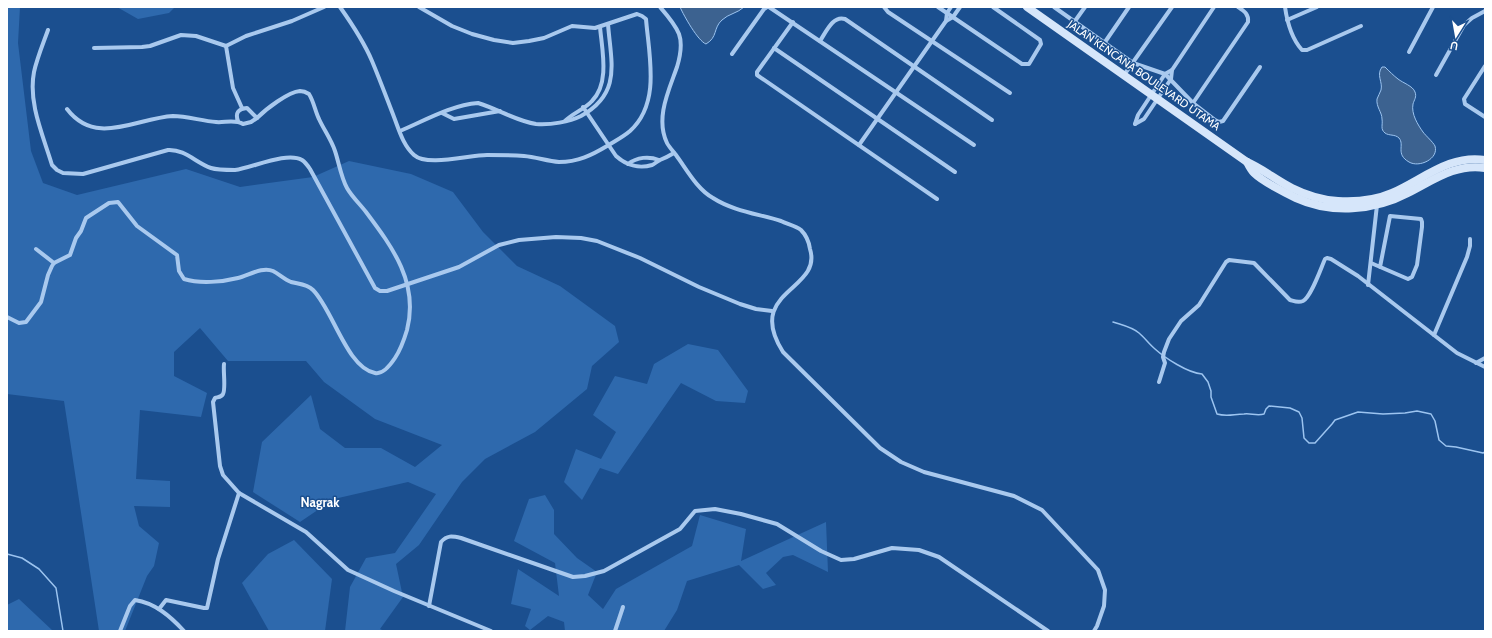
<svg xmlns="http://www.w3.org/2000/svg" width="1492" height="638" viewBox="0 0 1492 638" font-family="Cabin,sans-serif">
  <style>
    .green { fill: #2e69ad }
    .water { fill: #3c6290; stroke: #9cc4f0 }
    .lines { fill: none; stroke-linecap: round; stroke-linejoin: round }
    .stream { stroke: #9cc4f0; stroke-width: 1.5 }
    .street { stroke: #a9c9ee; stroke-width: 4 }
    .secondary { stroke: #d6e6fa; stroke-width: 8 }
    .labels { text-anchor: middle; dominant-baseline: central; stroke-width: 3; stroke-linejoin: round; paint-order: stroke }
    .street-label { font-size: 11px; fill: #fff; stroke: #1b4f8f }
    .quarter-label { font-size: 13px; font-weight: bold; fill: #fff; stroke: #1b4f8f }
  </style>
  <rect width="100%" height="100%" fill="#1b4f8f"/>
  <g class="green">
    <path d="M7,7H20L18,43L31,151L43,183L77,195L186,169L240,187L313,177L349,161L411,174L453,192L483,232L517,266L560,286L615,326L619,342L592,366L587,389L535,432L485,459L462,482L419,545L396,564L403,597L380,629L384,631H345L350,587L366,558L395,553L436,494L408,482L334,499L300,522L253,492L262,442L311,395L320,429L345,448H381L415,467L442,445L375,419L324,382L306,361H228L200,328L174,352V376L207,393L201,417L140,410L136,479L170,481V507L134,506L139,526L159,543L154,566L147,576L125,631H99L64,401L7,394Z"/>
    <path d="M117,7H175L169,13L138,19Z"/>
    <path d="M688,344L718,350L748,391L745,403L716,401L681,383L618,474L600,468L582,500L564,482L576,449L601,459L616,432L593,415L615,376L647,384L654,364Z"/>
    <path d="M545,495L554,510V534L577,558L597,572L588,595L603,609L616,589L692,546L700,515L746,529L741,561L826,522L828,572L793,555L783,557L766,573L776,585L763,589L739,565L687,581L677,610L664,631H565L564,622L548,616L530,630L525,626L531,609L511,604L518,569L559,596L555,563L514,541L529,499Z"/>
    <path d="M294,540L332,579L325,631H269L242,583L268,554Z"/>
    <path d="M19,599L53,631H7V605Z"/>
  </g>
  <g class="water">
    <path d="M680,7H744C738,13 728,14 722,20C713,28 718,37 706,44C698,41 684,16 680,7Z"/>
    <path d="M1382,67H1385C1389,71 1394,76 1398,79C1403,83 1413,86 1415,92C1417,97 1414,100 1413,104C1411,114 1418,125 1423,132C1426,136 1433,142 1435,146C1439,159 1419,168 1409,162C1395,154 1405,145 1399,138C1395,134 1389,136 1385,133C1380,129 1383,125 1382,119C1382,112 1376,107 1377,99C1378,96 1380,93 1381,90C1383,82 1376,75 1382,67Z"/>
  </g>
  <g class="lines">
    <g class="stream">
      <path d="M1113,322C1122,325 1132,327 1139,333C1145,338 1149,344 1155,349C1165,358 1188,373 1202,374L1208,382L1211,391V397L1217,414C1227,417 1234,414 1244,414C1250,413 1257,416 1264,414L1266,409L1269,406L1290,408L1299,412L1302,418L1304,438L1309,443H1315L1332,424L1335,420L1358,412L1383,414L1405,413L1417,411L1431,414L1435,421L1439,440L1446,446L1456,447L1483,453L1485,452"/>
      <path d="M7,554L22,558L39,569L56,588L63,631"/>
    </g>
    <g class="street">
      <path d="M340,7C352,24 364,42 372,61C380,80 387,99 394,117C399,130 403,145 414,155C427,167 469,155 487,155C500,155 511,155 524,156C536,157 547,161 559,162C578,162 592,155 607,146C615,141 623,137 630,131C661,103 649,56 646,19L642,16L637,14L595,28L572,26L544,38L529,41L513,43L494,40L472,34L452,26L419,7"/>
      <path d="M660,7C667,15 675,24 679,34C683,45 680,57 677,67C669,90 655,118 667,143C669,147 673,151 676,155C687,170 697,189 713,198C733,211 759,214 781,221C787,224 796,226 801,230C806,235 809,242 810,249C823,291 744,290 783,352L880,448L901,462L924,472L1014,496L1042,510L1098,570L1105,590L1104,606L1097,626L1094,631"/>
      <path d="M769,7L974,145"/>
      <path d="M884,7L888,12L1010,93"/>
      <path d="M938,7L1022,64H1029L1041,44L1040,40L993,7"/>
      <path d="M1054,7L1133,63L1165,74L1193,103L1215,120L1219,122L1223,121L1260,67"/>
      <path d="M1285,7C1287,21 1292,39 1302,50H1307L1361,26"/>
      <path d="M1287,20L1317,7"/>
      <path d="M946,21L953,17L960,7"/>
      <path d="M1075,21L1085,7"/>
      <path d="M793,22L757,72V75L937,199"/>
      <path d="M48,30C43,44 37,58 34,72C28,103 43,135 52,165L57,170L63,173L83,174L168,150C185,149 196,163 211,168C217,170 229,170 235,170C252,168 287,151 302,160C305,162 308,166 310,169L375,288L380,291H387L459,267L499,245L519,240L556,237L581,238L597,241L640,258L699,287L740,304L756,309L772,311"/>
      <path d="M820,41C826,32 833,15 845,19L992,120"/>
      <path d="M1105,42L1129,7"/>
      <path d="M226,46L233,88L242,108"/>
      <path d="M94,48L142,47L150,46L181,35L196,36L226,46L246,36L292,21L324,7"/>
      <path d="M774,48L955,172"/>
      <path d="M1409,52L1433,7"/>
      <path d="M732,54L764,9L767,7"/>
      <path d="M1485,66L1464,99L1465,104L1485,117"/>
      <path d="M1124,75L1172,7"/>
      <path d="M1436,75L1464,25L1472,18L1485,11"/>
      <path d="M1193,103L1248,22C1249,14 1244,11 1238,7"/>
      <path d="M583,107L616,156C626,165 639,169 652,165C655,164 657,161 660,160C665,158 669,156 674,153"/>
      <path d="M67,109C96,147 136,118 173,116C187,116 202,121 216,122C224,123 235,119 243,124L251,122L257,118L247,108C238,109 235,113 238,121"/>
      <path d="M442,113L454,119L500,111"/>
      <path d="M565,121C573,113 585,109 592,101C610,83 602,50 600,27"/>
      <path d="M1135,124L1138,115L1165,74L1172,70L1214,7"/>
      <path d="M1135,124L1144,119L1171,79L1172,70"/>
      <path d="M400,131C424,121 451,105 478,103C498,109 516,121 536,124C551,125 569,122 581,116C622,93 611,63 608,24"/>
      <path d="M859,145L946,21L947,13L951,7"/>
      <path d="M628,164C637,157 649,156 659,160"/>
      <path d="M36,249L54,263"/>
      <path d="M1371,263L1408,279L1412,277L1417,265L1422,227V222L1421,219L1390,216L1380,267"/>
      <path d="M1368,285L1377,205"/>
      <path d="M7,317L19,323L26,322L41,302L48,275L52,266L54,263L70,255L76,238L81,231L86,218L109,203L118,202L137,226L177,255L179,271L184,279C200,284 222,282 238,278C248,276 262,266 273,271C279,274 284,279 291,282C298,284 307,284 313,290C333,310 347,368 375,373C383,375 391,364 395,358C401,349 404,340 407,330C419,283 393,248 366,212C360,204 352,197 347,188C341,177 339,163 335,151C331,139 324,130 319,119C315,111 314,102 309,94C306,92 304,91 300,91C288,92 266,109 257,118"/>
      <path d="M1434,335L1467,257L1470,246V239"/>
      <path d="M1476,363L1485,358"/>
      <path d="M224,364C223,371 226,389 223,394C222,397 218,397 215,398L213,402L220,466L223,475L239,493L306,532L348,570L394,591L491,631"/>
      <path d="M1159,382L1165,363L1163,357L1164,352L1169,339L1181,321L1199,305L1226,262L1229,260L1254,263L1290,300C1294,301 1298,303 1303,301C1311,297 1321,268 1325,259L1327,258L1331,259L1358,276L1457,353L1485,367"/>
      <path d="M429,606L441,542C447,535 452,536 461,538L573,577L585,576L604,571L680,529L695,511L715,509L741,514L777,524L821,551L841,560L854,559L892,548L919,550L939,557L1048,631"/>
      <path d="M159,609L166,600L204,608H207L218,559L239,493"/>
      <path d="M120,631L130,606L135,600C155,603 170,616 184,631"/>
      <path d="M615,631L623,607"/>
    </g>
    <g class="secondary">
      <path d="M1027,7L1247,162C1263,169 1276,180 1292,188C1306,195 1322,200 1338,201C1356,202 1376,200 1392,193C1422,180 1450,154 1485,160"/>
      <path d="M1247,162C1249,166 1251,170 1254,173C1262,181 1285,193 1296,198C1331,214 1374,211 1408,193C1432,181 1456,163 1485,168"/>
    </g>
  </g>
  <g class="labels">
    <g class="street-label">
      <text transform="translate(1144 75) rotate(35)">JALAN KENCANA BOULEVARD UTAMA</text>
    </g>
    <g class="quarter-label">
      <text x="320" y="502">Nagrak</text>
    </g>
  </g>
  <rect width="1492" height="638" fill="none" stroke="#ffffff" stroke-width="16"/>
  <g transform="translate(1456 36) rotate(191)" stroke="#1b4f8f" stroke-width="3" paint-order="stroke">
  <path d="M0-3L7 15L0 10L-7 15Z" fill="#ffffff"/>
  <text y="-6" font-size="11" font-weight="bold" text-anchor="middle" fill="#ffffff">U</text>
  </g>
</svg>
